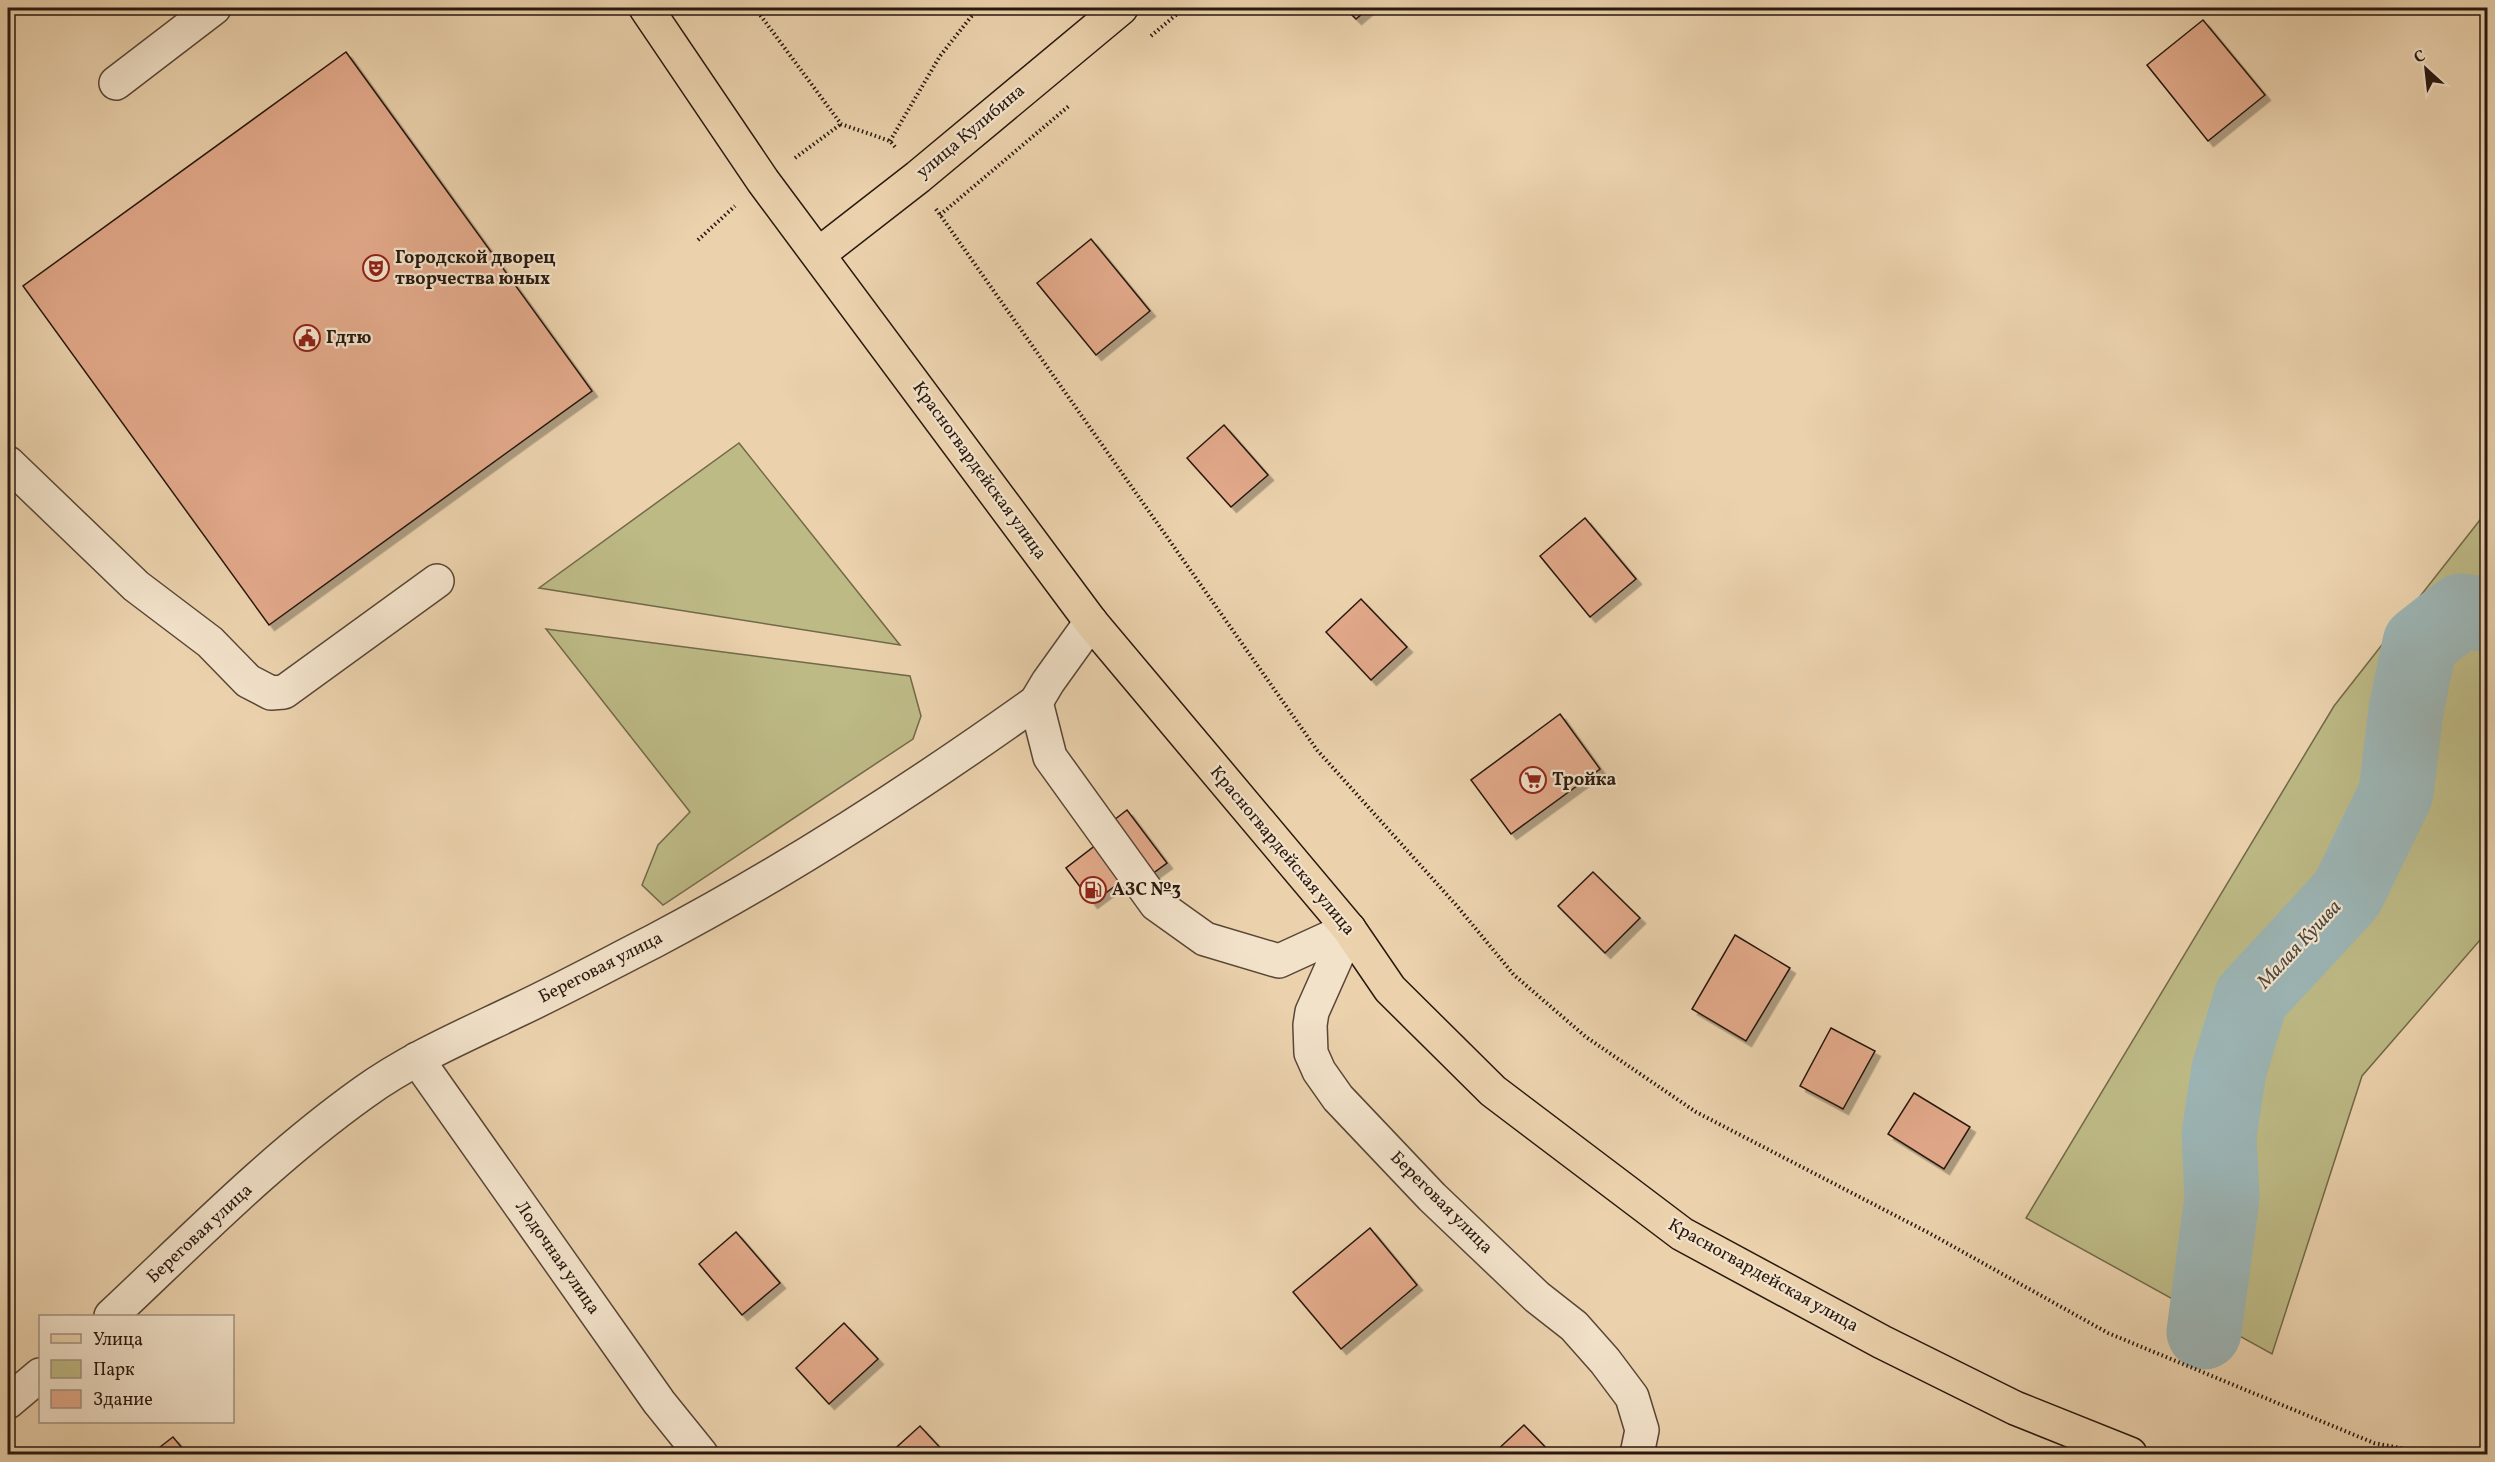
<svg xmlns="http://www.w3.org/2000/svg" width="2495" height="1462" viewBox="0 0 2495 1462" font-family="Vollkorn,serif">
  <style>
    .green { fill: #bdba86; stroke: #72694a; stroke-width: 1.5 }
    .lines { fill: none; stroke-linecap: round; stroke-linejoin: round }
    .river { stroke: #9cb5b5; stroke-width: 75 }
    .building { fill: #e2a98a; stroke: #28180e; stroke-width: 1.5; filter: url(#shadow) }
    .minor-casing { stroke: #594636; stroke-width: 36 }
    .major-casing { stroke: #28180e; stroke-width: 36 }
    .path { stroke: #28180e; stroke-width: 4; stroke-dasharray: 1.5 3; stroke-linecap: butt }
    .minor { stroke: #f2e2ca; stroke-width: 33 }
    .major { stroke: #ebd2ad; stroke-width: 33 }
    .labels { text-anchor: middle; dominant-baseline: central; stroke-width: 4.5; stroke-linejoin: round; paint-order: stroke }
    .street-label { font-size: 18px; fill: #28180e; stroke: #f2e2ca }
    .poi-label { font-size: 18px; font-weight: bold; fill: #28180e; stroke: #f2e2ca; text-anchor: start }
    .water-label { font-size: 20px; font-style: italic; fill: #4b4740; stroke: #f2e2ca }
  </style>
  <defs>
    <filter id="shadow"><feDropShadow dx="5.5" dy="5.5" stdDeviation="0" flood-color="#0004"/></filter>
  </defs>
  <rect width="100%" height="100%" fill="#ebd2ad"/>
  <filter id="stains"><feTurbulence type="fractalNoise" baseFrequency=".00333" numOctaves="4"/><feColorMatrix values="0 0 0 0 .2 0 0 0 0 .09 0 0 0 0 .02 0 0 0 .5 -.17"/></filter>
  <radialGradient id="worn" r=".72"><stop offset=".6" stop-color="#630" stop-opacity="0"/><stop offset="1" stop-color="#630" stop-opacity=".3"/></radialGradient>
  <g class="green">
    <path d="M739,443L900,645L539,588Z"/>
    <path d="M2487,511V932L2362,1076L2272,1354L2026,1218L2334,706Z"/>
    <path d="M546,629L910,676L921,716L913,739L663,905L642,885L658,845L690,812Z"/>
  </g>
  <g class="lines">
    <path class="river" d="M2204,1332L2222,1198L2219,1135L2229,1070L2251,998L2347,894L2396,793L2406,710L2420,643L2461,611L2488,615"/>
  </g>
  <g class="building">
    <path d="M1345,8H1369L1356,19Z"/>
    <path d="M2203,20L2265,95L2208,141L2147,65Z"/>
    <path d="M346,52L592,391L269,625L23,286Z"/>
    <path d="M1091,239L1150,311L1096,355L1037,283Z"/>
    <path d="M1224,425L1268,475L1231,507L1187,458Z"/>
    <path d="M1585,518L1636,579L1590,617L1540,556Z"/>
    <path d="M1361,599L1407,647L1371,680L1326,632Z"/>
    <path d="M1560,714L1600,769L1511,834L1471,780Z"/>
    <path d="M1127,810L1167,863L1133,888L1126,878L1092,903L1066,868L1101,841L1096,834Z"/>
    <path d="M1593,872L1640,918L1605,953L1558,906Z"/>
    <path d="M1735,935L1790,968L1746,1041L1692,1009Z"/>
    <path d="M1831,1028L1875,1051L1843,1109L1800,1086Z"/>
    <path d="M1914,1093L1970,1127L1944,1169L1888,1134Z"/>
    <path d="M1370,1228L1417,1285L1341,1349L1293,1292Z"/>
    <path d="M736,1232L780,1283L742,1315L699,1264Z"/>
    <path d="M844,1323L878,1359L829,1404L796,1368Z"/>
    <path d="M1524,1425L1552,1454H1493Z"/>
    <path d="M920,1426L946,1454H889Z"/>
    <path d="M173,1437L187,1454H151Z"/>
  </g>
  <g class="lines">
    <defs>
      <g id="minor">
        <path d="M116,83L214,8"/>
        <path d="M8,463L136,586L210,642L248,681L271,693L284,692L437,581"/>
        <path d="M1036,702L1050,757L1156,904L1205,939L1279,961L1349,929"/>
        <path d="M1349,929L1312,1012L1310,1025L1311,1053L1319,1071L1338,1098L1432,1197L1537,1297L1574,1326L1605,1361L1632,1397L1642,1430L1637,1454"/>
        <path d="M417,1059L659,1402L701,1454"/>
        <path d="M111,1316C192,1240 272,1158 363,1093C410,1059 464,1036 516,1011C563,989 609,964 656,940C789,870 914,789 1036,702L1048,682L1091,622"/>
        <path d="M8,1402L40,1375"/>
      </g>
      <g id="major">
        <path d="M646,8L763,181L1091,622L1349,929L1390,989L1493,1091L1682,1234L1882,1342L2015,1408L2130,1454"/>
        <path d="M819,254L918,177L1121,8"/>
      </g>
    </defs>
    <use href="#minor" class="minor-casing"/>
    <use href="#major" class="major-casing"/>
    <g class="path">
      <path d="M755,8L841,124L890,141L896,148"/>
      <path d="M1151,36L1184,8"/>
      <path d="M890,141L940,56L978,8"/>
      <path d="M795,158L841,124"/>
      <path d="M936,209L1317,750L1457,906L1514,975L1586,1037L1696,1112L1929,1233L2108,1333L2374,1443L2431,1454"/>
      <path d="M940,215L1070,105"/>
      <path d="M698,240L735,206"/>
    </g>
    <use href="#minor" class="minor"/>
    <use href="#major" class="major"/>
  </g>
  <defs>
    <symbol id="theatre-ring" viewBox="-11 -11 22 22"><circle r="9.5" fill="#f2e2ca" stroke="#8f2418" stroke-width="1.5"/><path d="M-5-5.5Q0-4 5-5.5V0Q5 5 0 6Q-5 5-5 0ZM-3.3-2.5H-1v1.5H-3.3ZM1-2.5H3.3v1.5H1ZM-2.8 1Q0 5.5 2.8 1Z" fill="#8f2418"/></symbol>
    <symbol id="civic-ring" viewBox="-11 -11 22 22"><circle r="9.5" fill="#f2e2ca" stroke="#8f2418" stroke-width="1.5"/><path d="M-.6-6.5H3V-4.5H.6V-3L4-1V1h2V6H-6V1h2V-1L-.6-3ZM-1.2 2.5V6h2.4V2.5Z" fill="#8f2418"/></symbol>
    <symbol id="supermarket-ring" viewBox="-11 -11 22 22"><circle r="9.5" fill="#f2e2ca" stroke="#8f2418" stroke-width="1.5"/><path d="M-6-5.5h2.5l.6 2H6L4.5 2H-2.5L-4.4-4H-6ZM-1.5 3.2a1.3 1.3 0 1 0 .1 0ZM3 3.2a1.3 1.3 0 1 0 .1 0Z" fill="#8f2418"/></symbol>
    <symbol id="fuel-ring" viewBox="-11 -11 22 22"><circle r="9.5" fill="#f2e2ca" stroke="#8f2418" stroke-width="1.5"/><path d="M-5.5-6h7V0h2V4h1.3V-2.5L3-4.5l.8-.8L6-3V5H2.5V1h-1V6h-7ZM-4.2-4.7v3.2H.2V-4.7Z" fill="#8f2418"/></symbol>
  </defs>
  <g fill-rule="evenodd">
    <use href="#theatre-ring" x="361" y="253" width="30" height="30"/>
    <use href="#civic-ring" x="292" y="323" width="30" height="30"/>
    <use href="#supermarket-ring" x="1518" y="765" width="30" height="30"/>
    <use href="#fuel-ring" x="1078" y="875" width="30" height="30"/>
  </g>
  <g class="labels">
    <g class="street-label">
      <text transform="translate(971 132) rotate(-40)">улица Кулибина</text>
      <text transform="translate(979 471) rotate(54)">Красногвардейская улица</text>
      <text transform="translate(1282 851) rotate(50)">Красногвардейская улица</text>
      <text transform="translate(601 968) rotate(-27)">Береговая улица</text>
      <text transform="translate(1441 1203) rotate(45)">Береговая улица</text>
      <text transform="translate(200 1234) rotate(-43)">Береговая улица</text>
      <text transform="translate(557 1258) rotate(55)">Лодочная улица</text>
      <text transform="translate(1763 1276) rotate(29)">Красногвардейская улица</text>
    </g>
    <g class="poi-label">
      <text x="395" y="258">Городской дворец<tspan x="395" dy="21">творчества юных</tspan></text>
      <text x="326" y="338">Гдтю</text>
      <text x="1552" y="780">Тройка</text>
      <text x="1112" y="890">АЗС №3</text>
    </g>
    <g class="water-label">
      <text transform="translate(2300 945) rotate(-47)">Малая Кушва</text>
    </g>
  </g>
  <rect width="2495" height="1462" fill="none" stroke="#ebd2ad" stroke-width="30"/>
  <rect x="9" y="9" width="2477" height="1444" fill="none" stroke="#28180e" stroke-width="3"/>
  <rect x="15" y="15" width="2465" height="1432" fill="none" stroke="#28180e" stroke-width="1.5"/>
  <rect x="39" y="1315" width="195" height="108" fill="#f2e2ca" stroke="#a1917f" stroke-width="1.5"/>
  <rect x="51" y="1334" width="30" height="9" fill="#ebd2ad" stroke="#a1917f" stroke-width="1.5"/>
  <text x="93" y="1345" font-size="18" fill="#28180e">Улица</text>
  <rect x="51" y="1360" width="30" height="18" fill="#bdba86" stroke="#a1917f" stroke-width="1.5"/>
  <text x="93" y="1375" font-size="18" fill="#28180e">Парк</text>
  <rect x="51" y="1390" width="30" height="18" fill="#e2a98a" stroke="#a1917f" stroke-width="1.5"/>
  <text x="93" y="1405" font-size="18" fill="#28180e">Здание</text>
  <g transform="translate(2426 69) rotate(333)" stroke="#f2e2ca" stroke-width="4.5" paint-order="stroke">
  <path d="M0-4.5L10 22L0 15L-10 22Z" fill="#28180e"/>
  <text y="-9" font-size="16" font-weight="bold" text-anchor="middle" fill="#28180e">С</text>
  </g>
  <rect width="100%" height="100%" filter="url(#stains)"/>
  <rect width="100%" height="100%" fill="url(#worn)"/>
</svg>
